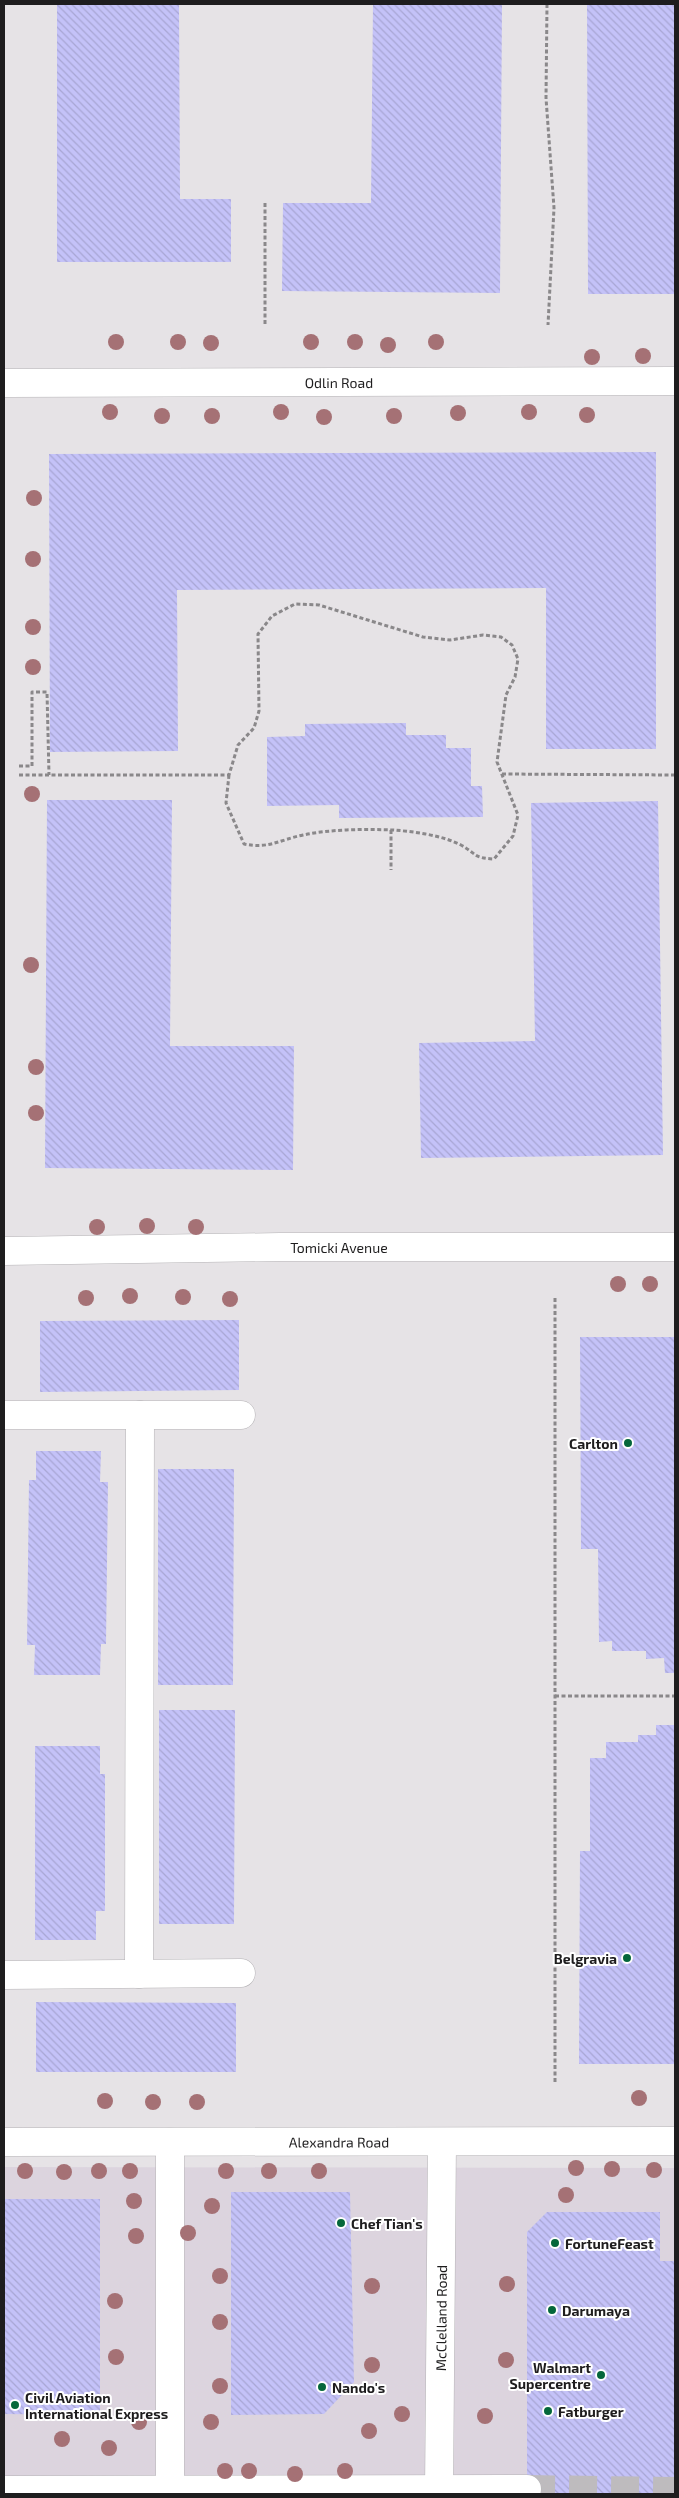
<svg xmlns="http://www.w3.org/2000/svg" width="679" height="2498" viewBox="0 0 679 2498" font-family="'Exo 2',sans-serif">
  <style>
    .built { fill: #dcd4de }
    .building { fill: url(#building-back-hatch) }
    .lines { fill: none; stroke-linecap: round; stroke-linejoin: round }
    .minor-tunnel { stroke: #bebbbe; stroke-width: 28; stroke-dasharray: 28 14; stroke-linecap: butt }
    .minor-casing { stroke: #b5b3b6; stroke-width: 29 }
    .path { stroke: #8a888a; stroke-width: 3; stroke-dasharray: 4 2.5; stroke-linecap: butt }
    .minor { stroke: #fff; stroke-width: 28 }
    .tree { fill: #a57175 }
    .poi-dot { fill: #05673b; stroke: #fff; stroke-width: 2 }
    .labels { text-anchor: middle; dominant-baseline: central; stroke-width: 4; stroke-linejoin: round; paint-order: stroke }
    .street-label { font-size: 14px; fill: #1e1d1e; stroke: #fff }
    .poi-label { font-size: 14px; font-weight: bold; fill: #1e1d1e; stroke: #fff; text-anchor: start }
  </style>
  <defs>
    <pattern id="building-back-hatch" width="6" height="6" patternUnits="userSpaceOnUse" patternTransform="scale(1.25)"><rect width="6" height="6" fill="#c4c2f8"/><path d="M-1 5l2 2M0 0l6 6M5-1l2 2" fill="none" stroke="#a8a6d4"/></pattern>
  </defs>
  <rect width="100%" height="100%" fill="#e6e3e6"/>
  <path class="built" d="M4,2167L675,2168V2494H4Z"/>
  <g class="building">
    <path d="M57,4H179L180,199H231V262H57Z"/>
    <path d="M373,4H502L500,293L282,291L283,203H371Z"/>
    <path d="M587,4H675V294H588Z"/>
    <path d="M656,452V749H546V588L177,590L178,751L50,752L49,454Z"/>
    <path d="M406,723V735H446V748H471V786H482L483,817L339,818V805L267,806V737L305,736V724Z"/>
    <path d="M47,800H172L170,1046H294L293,1170L45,1168Z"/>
    <path d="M658,801L663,1155L421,1158L419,1043L535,1041L531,803Z"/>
    <path d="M239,1320V1390L40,1392V1321Z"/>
    <path d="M580,1337H675V1673H665L664,1658L646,1659V1651H612V1641L599,1642L598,1549H581Z"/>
    <path d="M36,1451H101L100,1482H108L106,1644H101L100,1675H34L35,1645H27L29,1480H36Z"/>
    <path d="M158,1469H234L233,1685H158Z"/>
    <path d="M159,1710H235L234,1924H159Z"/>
    <path d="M656,1725H675V2064H579L580,1851H590V1758H606V1742H638V1735H656Z"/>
    <path d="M35,1746H100V1774H105V1911H96V1940H35Z"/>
    <path d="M36,2002L236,2003V2072H36Z"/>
    <path d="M231,2192H350L354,2382L324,2414L231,2415Z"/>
    <path d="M4,2199H100V2415L4,2414Z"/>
    <path d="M547,2212H660V2261H675V2494H527V2232Z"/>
  </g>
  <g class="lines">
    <path class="minor-tunnel" d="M527,2489L675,2491"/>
    <defs>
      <g id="minor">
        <path id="s1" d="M4,383L675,381"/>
        <path id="s2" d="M4,1251L280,1247H675"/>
        <path d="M4,1415H241"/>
        <path d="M139,1974L140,1415"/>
        <path d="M4,1975L241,1973"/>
        <path id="s3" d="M4,2142L675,2141"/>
        <path d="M4,2490L527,2489"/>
        <path d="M170,2494V2142"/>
        <path id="s4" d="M439,2494L442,2142"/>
      </g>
    </defs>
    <use href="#minor" class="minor-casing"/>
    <g class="path">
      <path d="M547,4L546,98L554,208L548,325"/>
      <path d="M265,203V326"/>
      <path d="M19,766H32V692H47L49,775"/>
      <path d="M502,774L675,775"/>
      <path d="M19,775H229L238,745L254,728L259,711L258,634L272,616L295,604L319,605L423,637L450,640L483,635L501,637L512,645L518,659L515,677L506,695L497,762L518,815L513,836L494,859C473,858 477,854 461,845C441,835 416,832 394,830C365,829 332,829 303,835C279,840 269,849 244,844L226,803L229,775"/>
      <path d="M391,830V870"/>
      <path d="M555,1298V2083"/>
      <path d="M555,1696H675"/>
    </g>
    <use href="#minor" class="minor"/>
  </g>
  <g class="tree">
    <circle cx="116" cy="342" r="8"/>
    <circle cx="178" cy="342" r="8"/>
    <circle cx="311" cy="342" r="8"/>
    <circle cx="355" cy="342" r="8"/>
    <circle cx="436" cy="342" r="8"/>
    <circle cx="211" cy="343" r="8"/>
    <circle cx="388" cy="345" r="8"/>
    <circle cx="643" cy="356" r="8"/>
    <circle cx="592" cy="357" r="8"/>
    <circle cx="110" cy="412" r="8"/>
    <circle cx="281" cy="412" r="8"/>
    <circle cx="529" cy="412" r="8"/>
    <circle cx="458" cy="413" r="8"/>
    <circle cx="587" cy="415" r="8"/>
    <circle cx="162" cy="416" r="8"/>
    <circle cx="212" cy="416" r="8"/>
    <circle cx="394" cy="416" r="8"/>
    <circle cx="324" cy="417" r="8"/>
    <circle cx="34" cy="498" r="8"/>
    <circle cx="33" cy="559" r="8"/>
    <circle cx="33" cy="627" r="8"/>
    <circle cx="33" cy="667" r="8"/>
    <circle cx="32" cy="794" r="8"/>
    <circle cx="31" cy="965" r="8"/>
    <circle cx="36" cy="1067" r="8"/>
    <circle cx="36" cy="1113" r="8"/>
    <circle cx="147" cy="1226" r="8"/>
    <circle cx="97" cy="1227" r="8"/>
    <circle cx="196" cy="1227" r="8"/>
    <circle cx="618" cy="1284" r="8"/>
    <circle cx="650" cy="1284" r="8"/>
    <circle cx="130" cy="1296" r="8"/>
    <circle cx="183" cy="1297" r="8"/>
    <circle cx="86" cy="1298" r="8"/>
    <circle cx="230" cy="1299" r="8"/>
    <circle cx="639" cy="2098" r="8"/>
    <circle cx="105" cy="2101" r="8"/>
    <circle cx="153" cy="2102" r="8"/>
    <circle cx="197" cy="2102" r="8"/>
    <circle cx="576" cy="2168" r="8"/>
    <circle cx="612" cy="2169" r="8"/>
    <circle cx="654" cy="2170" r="8"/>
    <circle cx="25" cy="2171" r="8"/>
    <circle cx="99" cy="2171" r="8"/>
    <circle cx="130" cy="2171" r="8"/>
    <circle cx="226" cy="2171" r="8"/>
    <circle cx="269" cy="2171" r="8"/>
    <circle cx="319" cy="2171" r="8"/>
    <circle cx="64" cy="2172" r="8"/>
    <circle cx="566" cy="2195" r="8"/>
    <circle cx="134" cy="2201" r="8"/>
    <circle cx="212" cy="2206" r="8"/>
    <circle cx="188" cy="2233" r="8"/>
    <circle cx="136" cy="2236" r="8"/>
    <circle cx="220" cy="2276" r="8"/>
    <circle cx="507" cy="2284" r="8"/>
    <circle cx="372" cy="2286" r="8"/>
    <circle cx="115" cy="2301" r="8"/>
    <circle cx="220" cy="2322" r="8"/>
    <circle cx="116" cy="2357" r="8"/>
    <circle cx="506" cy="2360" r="8"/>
    <circle cx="372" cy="2365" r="8"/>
    <circle cx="220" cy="2386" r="8"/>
    <circle cx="402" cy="2414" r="8"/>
    <circle cx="485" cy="2416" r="8"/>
    <circle cx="139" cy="2422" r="8"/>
    <circle cx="211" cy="2422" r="8"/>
    <circle cx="369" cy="2431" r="8"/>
    <circle cx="62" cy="2439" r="8"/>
    <circle cx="109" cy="2448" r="8"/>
    <circle cx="225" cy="2471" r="8"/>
    <circle cx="249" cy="2471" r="8"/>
    <circle cx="345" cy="2471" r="8"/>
    <circle cx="295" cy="2474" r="8"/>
  </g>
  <g class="poi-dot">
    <circle cx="628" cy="1443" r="5"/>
    <circle cx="627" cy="1958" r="5"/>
    <circle cx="341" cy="2223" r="5"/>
    <circle cx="555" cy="2243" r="5"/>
    <circle cx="552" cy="2310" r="5"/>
    <circle cx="601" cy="2375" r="5"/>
    <circle cx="322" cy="2387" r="5"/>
    <circle cx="15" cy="2405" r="5"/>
    <circle cx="548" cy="2411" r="5"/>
  </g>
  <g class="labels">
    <g class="street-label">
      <text stroke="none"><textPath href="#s1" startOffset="335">Odlin Road</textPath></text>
      <text stroke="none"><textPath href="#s2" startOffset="335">Tomicki Avenue</textPath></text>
      <text stroke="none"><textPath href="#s3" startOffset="335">Alexandra Road</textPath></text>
      <text stroke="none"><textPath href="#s4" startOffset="176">McClelland Road</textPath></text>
    </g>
    <g class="poi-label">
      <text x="618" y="1443" text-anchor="end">Carlton</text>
      <text x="617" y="1958" text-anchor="end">Belgravia</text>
      <text x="351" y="2223">Chef Tian's</text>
      <text x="565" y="2243">FortuneFeast</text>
      <text x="562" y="2310">Darumaya</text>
      <text x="591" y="2367" text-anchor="end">Walmart<tspan x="591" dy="16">Supercentre</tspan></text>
      <text x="332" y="2387">Nando's</text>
      <text x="25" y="2397">Civil Aviation<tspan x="25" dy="16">International Express</tspan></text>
      <text x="558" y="2411">Fatburger</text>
    </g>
  </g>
  <rect width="679" height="2498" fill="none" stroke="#1e1d1e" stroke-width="10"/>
</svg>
